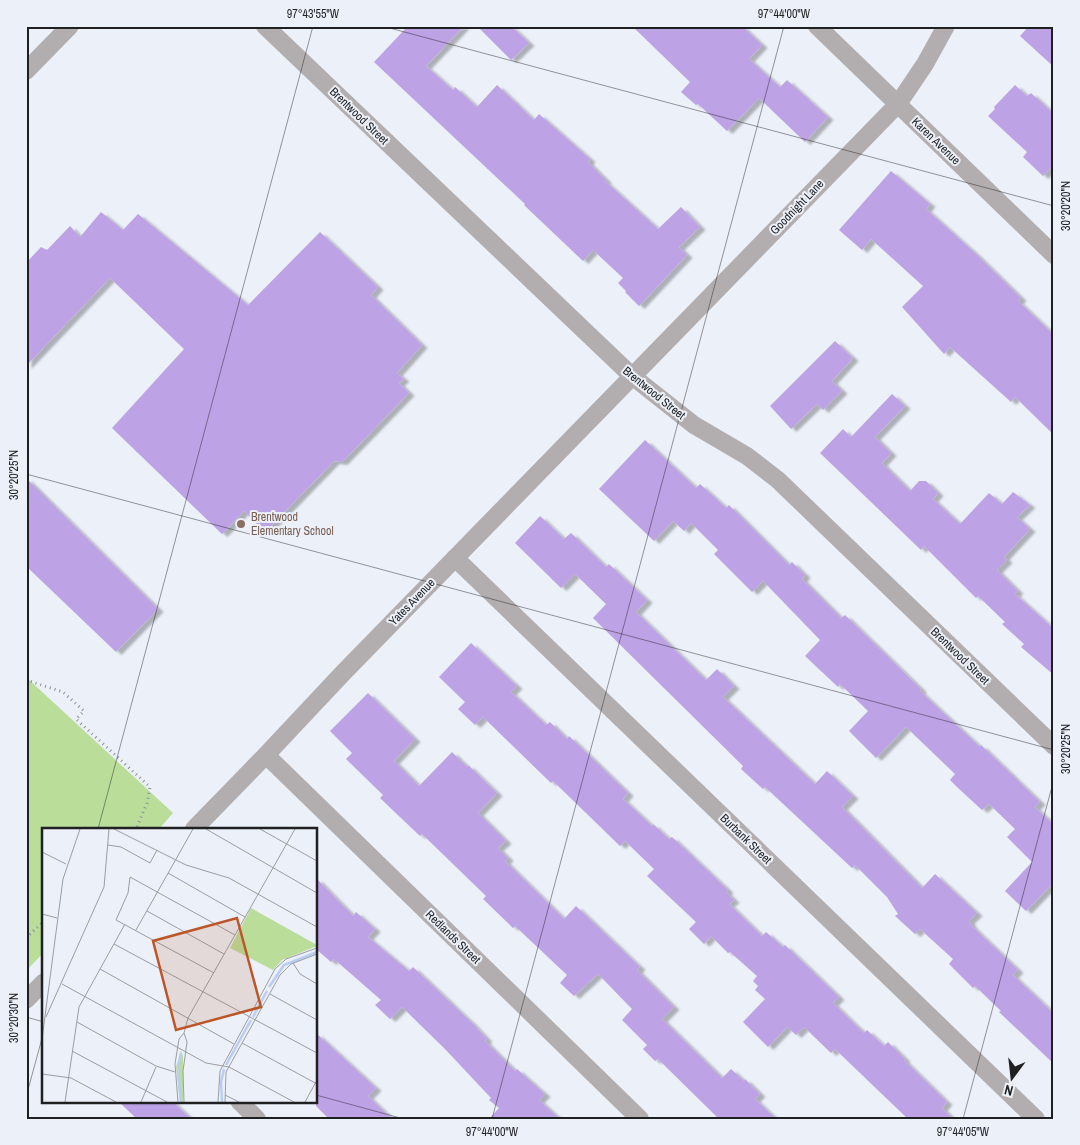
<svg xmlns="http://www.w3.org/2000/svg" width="1080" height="1145" viewBox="0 0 1080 1145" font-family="'Archivo Narrow',sans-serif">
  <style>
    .green { fill: #bade9a }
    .building { fill: #bda2e5; filter: url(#shadow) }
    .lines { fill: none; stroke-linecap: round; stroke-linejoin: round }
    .path { stroke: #8d9096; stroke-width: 3; stroke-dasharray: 1 4; stroke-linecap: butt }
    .minor { stroke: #b2aeaf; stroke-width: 18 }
    .ticks { fill: none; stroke: #1e2022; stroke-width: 1; stroke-opacity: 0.45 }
    .education-dot { fill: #8d6e63; stroke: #ecf0f8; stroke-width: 2 }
    .labels { text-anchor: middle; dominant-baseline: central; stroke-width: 4; stroke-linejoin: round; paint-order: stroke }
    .street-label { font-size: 12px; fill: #1e2022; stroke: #ecf0f8 }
    .education-label { font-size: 12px; fill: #785e54; stroke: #ecf0f8; text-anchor: start }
    .inset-river { fill: none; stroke: #b9cdf4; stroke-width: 2.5 }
    .inset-road { fill: none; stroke: #9a9da2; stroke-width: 1 }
    .view { fill: #bc5629; fill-opacity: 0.15; stroke: #bc5629; stroke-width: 2.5 }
    .inset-edge { fill: none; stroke: #1e2022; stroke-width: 2.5 }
    .neatline { fill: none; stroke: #1e2022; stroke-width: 2 }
    .ticks-label { font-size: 12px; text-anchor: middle; fill: #1e2022 }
  </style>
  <defs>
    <filter id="shadow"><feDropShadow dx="5.5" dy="3" stdDeviation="1" flood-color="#0004"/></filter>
  </defs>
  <rect width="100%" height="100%" fill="#ecf0f8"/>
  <path class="green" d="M26,677L173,813L159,829H44V952L26,971Z"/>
  <g class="building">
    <path d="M408,26H464L426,66L453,90L455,87L477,107L497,85L534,120L539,114L590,159L588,162L606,180L605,181L658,229L681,207L700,227L679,247L687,255L639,306L625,292L626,291L618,283L623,278L593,250L583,261L524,205L525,204L374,62Z"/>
    <path d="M477,26H511L529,43L511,60Z"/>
    <path d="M632,26H742L762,45L749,59L780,87L787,80L828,117L805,142L759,98L727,131L698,104L696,105L681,92L690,82Z"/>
    <path d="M1029,26H1054V67L1020,36Z"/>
    <path d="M1015,85L1027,96L1031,93L1054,114V165L1043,176L1023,157L1027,152L988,116L995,109L994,107Z"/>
    <path d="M891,171L930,204L926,209L975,253L1021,298L1018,301L1054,335V435L1015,397L1011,402L950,347L944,354L902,307L923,286L871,239L862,250L839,230Z"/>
    <path d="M101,212L123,230L138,214L248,305L320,232L378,287L371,295L422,345L397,373L404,379L399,383L409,393L342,462L334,461L265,532L244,511L222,534L112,428L184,349L110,278L26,366V263L41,247L47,250L70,226L80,237Z"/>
    <path d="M835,341L853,358L832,381L842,391L823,410L817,404L791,429L770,406Z"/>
    <path d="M892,394L905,406L875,437L891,453L882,463L910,491L919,481H926L938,493L933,499L960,524L989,493L1002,504L1013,492L1030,505L1017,517L1030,529L1004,557L1007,560L997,570L1018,591L1015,594L1054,629V675L1021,647L1024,644L1002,624L1005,622L978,596L976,598L924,546L921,550L820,453L843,429L851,437Z"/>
    <path d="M645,440L696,488L700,484L726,508L729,505L789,565L792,562L805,575L802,579L841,618L845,615L921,689L920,691L980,747L981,745L1040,802L1035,807L1054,825V882L1026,911L1005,891L1032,862L1007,837L1015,829L989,804L982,810L957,787L950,780L955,774L906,727L876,758L849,731L868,711L840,684L838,687L805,656L820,640L763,581L752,592L714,554L718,550L691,523L684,531L673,521L654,541L599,489Z"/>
    <path d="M26,478L158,609L116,652L26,566Z"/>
    <path d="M540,516L564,539L571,533L606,567L609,564L647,600L636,612L706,680L717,669L734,686L723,697L815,784L827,771L853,796L842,807L922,888L935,874L977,913L969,921L972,926L1018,970L1013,975L1054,1014V1064L999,1012L1001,1011L975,986L973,988L949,964L953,959L920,929L915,934L895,916L898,914L887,897L855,865L852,868L765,787L763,789L741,769L743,766L593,618L606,604L575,574L561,588L515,543Z"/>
    <path d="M471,643L517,686L511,692L546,725L550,722L567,739L569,736L628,793L623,799L652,826L653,824L669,839L672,837L728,890L726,892L734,900L729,904L762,936L766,932L783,947L785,945L839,997L833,1003L864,1033L867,1030L884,1046L888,1042L905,1059L904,1060L947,1102L942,1108L953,1119H908L835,1049L831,1053L804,1027L796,1035L787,1027L768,1047L743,1022L765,999L755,990L758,986L753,981L757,976L730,952L728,953L711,936L704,944L689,929L696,922L647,876L654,869L625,841L620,846L553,781L551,783L483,717L475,725L458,709L465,702L439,677Z"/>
    <path d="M368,693L415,739L394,761L419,786L452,752L467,767L468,765L497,793L478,813L506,841L498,848L508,858L505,861L564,919L576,906L640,967L637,970L674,1007L662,1019L722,1078L731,1069L744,1081L745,1079L760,1094L755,1099L776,1119H719L658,1059L655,1061L643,1049L647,1045L622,1020L632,1009L598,974L574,996L560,983L567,975L515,926L513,928L483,899L486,896L422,834L420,836L380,798L383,795L346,759L352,753L330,731Z"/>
    <path d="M316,878L353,916L356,912L375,929L368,937L409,971L413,967L472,1023L487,1039L485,1041L515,1071L517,1069L545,1094L539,1100L560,1119H489L499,1108L489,1100L491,1098L445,1049L402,1007L390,1019L375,1005L381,1000L334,959L331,962L316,949Z"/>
    <path d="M316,1033L376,1088L368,1096L392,1119H329L316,1106Z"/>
    <path d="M118,1101H172L191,1119H137Z"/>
  </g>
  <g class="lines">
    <g class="path">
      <path d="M26,680L63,692L84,711L76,719L150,787L147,803L136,829"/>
      <path d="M26,938L44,921"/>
    </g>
    <g class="minor">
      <path d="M265,26L632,376L694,425L747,456L778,480L1054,746"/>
      <path d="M817,26L1054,255"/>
      <path d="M26,71L70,26"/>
      <path d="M455,558L1036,1119"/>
      <path d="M266,755L640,1119"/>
      <path d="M194,829L266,755L343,673L898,104L925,64L946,26"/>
      <path d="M26,1000L44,982"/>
      <path d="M239,1101L257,1119"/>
    </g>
  </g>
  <path class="ticks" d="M382,26L1054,206M26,474L1054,750M98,829L313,26M26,1017L44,1022M316,1095L404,1119M26,1097L44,1031M492,1119L784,26M963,1119L1054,779"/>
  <circle class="education-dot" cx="241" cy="524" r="5"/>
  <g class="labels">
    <g class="street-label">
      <text transform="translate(359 116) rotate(44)">Brentwood Street</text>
      <text transform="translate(936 141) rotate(44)">Karen Avenue</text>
      <text transform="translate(797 207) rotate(-46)">Goodnight Lane</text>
      <text transform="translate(654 393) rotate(39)">Brentwood Street</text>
      <text transform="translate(412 602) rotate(-46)">Yates Avenue</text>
      <text transform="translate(960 656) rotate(44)">Brentwood Street</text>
      <text transform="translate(746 839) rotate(44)">Burbank Street</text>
      <text transform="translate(453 937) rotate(44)">Redlands Street</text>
    </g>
    <g class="education-label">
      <text x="251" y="517">Brentwood<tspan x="251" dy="14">Elementary School</tspan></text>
    </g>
  </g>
  <g transform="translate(42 828)">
    <rect width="275" height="275" fill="#ecf0f8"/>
    <path d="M209,80L275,117V118L240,132L231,142L188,120ZM139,223L141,228V274H138L134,239Z" fill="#bade9a"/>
    <path class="inset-river" d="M227,159L242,137L275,124M211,189L225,163M184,237L209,192M139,274L136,240L139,225M180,274L179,254L182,241"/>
    <path class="inset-road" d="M72,1L144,37L187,50L275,99M164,1L275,65M218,1L275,33M66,17L79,19L108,35L115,22M0,24L24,36M126,45L203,89M105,83L182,126M0,86L15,90M94,102L151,1M72,116L275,225M251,135L258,146L275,156M58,141L192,216M172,145L74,92L86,65L88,49L193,107M20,156L164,235L187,239L252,274M228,166L275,192M4,189L62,59L67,1M35,194L114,238L133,244M0,211L21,51L38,1M200,215L275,256M30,223L125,274M0,246L29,250L74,274M183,267L197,274M23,274L37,179L83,96M99,274L114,239M136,274L133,236L137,211L142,205M142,274L141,243L145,214L142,205L146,190L253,1M176,274L178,243L233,141L244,131L275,120M183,274L184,244L238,147L249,136L275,126M263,274L275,252"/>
    <path class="view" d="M195,90L219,179L134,202L111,113Z"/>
    <rect width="275" height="275" class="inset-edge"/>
  </g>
  <rect width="1080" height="1145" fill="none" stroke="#ecf0f8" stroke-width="55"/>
  <g transform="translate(1012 1078) rotate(195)" stroke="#ecf0f8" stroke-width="4" paint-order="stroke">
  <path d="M0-4L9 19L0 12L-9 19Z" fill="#1e2022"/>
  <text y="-8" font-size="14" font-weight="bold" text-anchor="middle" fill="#1e2022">N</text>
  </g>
  <rect x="28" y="28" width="1024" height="1090" class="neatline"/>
  <g class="ticks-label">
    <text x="313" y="18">97°43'55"W</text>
    <text x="784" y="18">97°44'00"W</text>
    <text transform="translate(1066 206) rotate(-90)" y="4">30°20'20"N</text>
    <text transform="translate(14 475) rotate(-90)" y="4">30°20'25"N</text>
    <text transform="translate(1066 749) rotate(-90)" y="4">30°20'25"N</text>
    <text transform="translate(14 1018) rotate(-90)" y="4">30°20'30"N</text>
    <text x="492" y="1136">97°44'00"W</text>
    <text x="963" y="1136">97°44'05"W</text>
  </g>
</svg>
